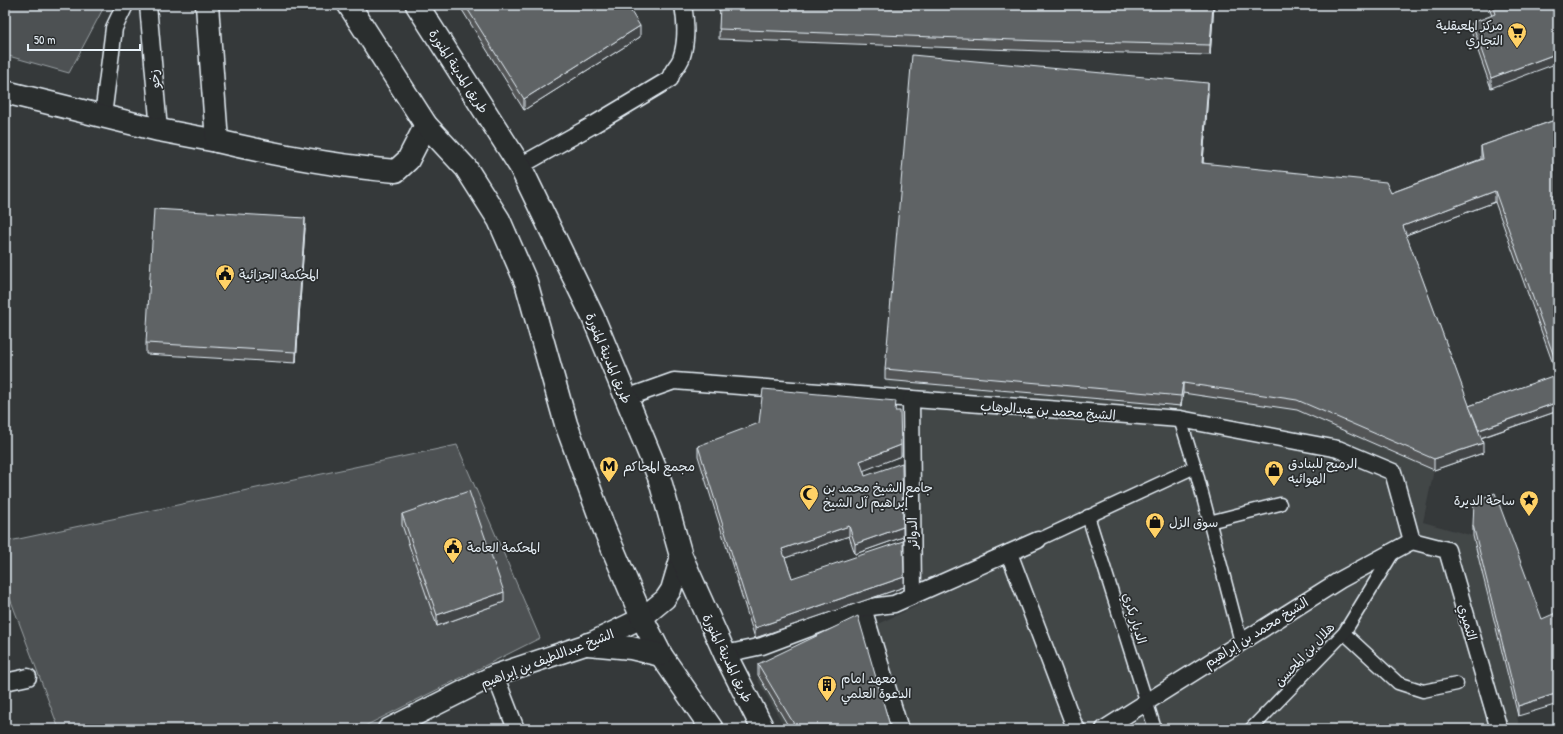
<svg xmlns="http://www.w3.org/2000/svg" width="1563" height="734" viewBox="0 0 1563 734" font-family="'Patrick Hand','Playpen Sans Arabic',sans-serif">
  <style>
    .built { fill: #424647 }
    .green { fill: #4d5152; stroke: #9aa1a5 }
    .lines { fill: none; stroke-linecap: round; stroke-linejoin: round }
    .pedestrian-casing { stroke: #e8f1f8; stroke-width: 15 }
    .minor-casing { stroke: #e8f1f8; stroke-width: 19 }
    .tertiary-casing { stroke: #e8f1f8; stroke-width: 23 }
    .secondary-casing { stroke: #e8f1f8; stroke-width: 25 }
    .primary-casing { stroke: #e8f1f8; stroke-width: 25 }
    .pedestrian { stroke: #2a2d2e; stroke-width: 12 }
    .minor { stroke: #2a2d2e; stroke-width: 16 }
    .tertiary { stroke: #2a2d2e; stroke-width: 20 }
    .secondary { stroke: #2a2d2e; stroke-width: 22 }
    .primary { stroke: #2a2d2e; stroke-width: 22 }
    .wall { fill: #525557; stroke: #e8f1f8; fill-rule: evenodd }
    .shaded-wall { fill: #424547; stroke: #e8f1f8 }
    .building { fill: #5f6365; stroke: #e8f1f8 }
    .labels { text-anchor: middle; dominant-baseline: central; stroke-width: 3.5; stroke-linejoin: round; paint-order: stroke }
    .poi-label { font-size: 13px; fill: #e8f1f8; stroke: #2a2d2e; text-anchor: start }
    .street-label { font-size: 13px; fill: #e8f1f8; stroke: #2a2d2e }
  </style>
  <rect width="100%" height="100%" fill="#35393a"/>
  <filter id="ink" filterUnits="userSpaceOnUse"><feTurbulence type="fractalNoise" baseFrequency=".025" numOctaves="2"/><feDisplacementMap in="SourceGraphic" scale="8" xChannelSelector="R" yChannelSelector="G"/><feConvolveMatrix kernelMatrix="1 2 1 2 8 2 1 2 1" color-interpolation-filters="sRGB"/></filter>
  <g filter="url(#ink)">
    <path class="built" d="M885,380L1181,406L1183,393L1297,410L1434,470L1423,522L1473,536L1520,729H786L757,679L919,605L916,418Z"/>
    <g class="green">
      <path d="M5,5H105L69,73L5,55Z"/>
      <path d="M457,445L540,638L359,729H59L5,585V542Z"/>
    </g>
    <g class="lines">
      <defs>
        <g id="pedestrian">
          <path d="M1180,419L1195,467L1241,642"/>
          <path d="M1088,516L1155,729"/>
          <path d="M1209,522L1280,504"/>
          <path d="M1038,540L1195,467"/>
          <path d="M1344,633L1398,683L1423,691L1457,684"/>
          <path d="M1251,729L1344,633L1394,551"/>
        </g>
        <g id="minor">
          <path d="M148,5L159,130"/>
          <path d="M103,116L114,28L125,5"/>
          <path d="M520,166L593,125L670,79C672,69 677,68 681,59C687,42 686,22 683,5"/>
          <path d="M626,398L674,381L1180,419L1338,449L1393,472L1412,541"/>
          <path d="M911,399L913,595"/>
          <path d="M1412,541L1447,550L1499,729"/>
          <path d="M1009,553L1074,725L1077,729"/>
          <path d="M863,608L900,729"/>
          <path d="M725,654L762,646L863,608L894,604L1038,540"/>
          <path d="M495,675L516,729"/>
          <path d="M5,682L28,677"/>
          <path d="M1104,729L1340,580L1412,541"/>
        </g>
        <path id="tertiary" d="M388,729L495,675L588,644L642,618L665,599L671,590L681,556"/>
        <path id="secondary" d="M5,92L159,130L217,141"/>
        <g id="primary">
          <path d="M207,5L217,141C276,155 335,166 396,171L408,160L426,125"/>
          <path d="M349,5L426,125L466,168L499,220L526,282L566,424L604,528L642,618L661,655L712,729"/>
          <path d="M417,5L520,166L593,317L659,477L681,556L725,654L763,729"/>
          <path d="M588,644L631,648L661,655"/>
        </g>
      </defs>
      <use href="#pedestrian" class="pedestrian-casing"/>
      <use href="#minor" class="minor-casing"/>
      <use href="#tertiary" class="tertiary-casing"/>
      <use href="#secondary" class="secondary-casing"/>
      <use href="#primary" class="primary-casing"/>
      <use href="#pedestrian" class="pedestrian"/>
      <use href="#minor" class="minor"/>
      <use href="#tertiary" class="tertiary"/>
      <use href="#secondary" class="secondary"/>
      <use href="#primary" class="primary"/>
    </g>
    <g class="wall">
      <path d="M459,5H627L640,37L524,110Z"/>
      <path d="M720,5H1214L1210,55L1042,51L719,39Z"/>
      <path d="M1488,5H1558L1491,88L1472,34V23L1492,16Z"/>
      <path d="M1208,93L1203,163L1391,193L1481,159V146L1558,119V411L1481,438L1483,453L1434,470L1297,410L1183,393L1181,406L885,380V369ZM1495,202L1557,375L1469,406L1406,235Z"/>
      <path d="M305,228L296,363L146,354V343Z"/>
      <path d="M896,411L901,456L863,470L865,476L903,537L855,554L849,536L785,558L792,578L904,587L755,638L698,456V446Z"/>
      <path d="M402,514L504,602L437,626L402,525Z"/>
      <path d="M1473,525L1542,619L1518,716L1473,536Z"/>
      <path d="M758,664L891,729H790L758,675Z"/>
    </g>
    <g class="shaded-wall">
      <path d="M1213,5H1214L1210,55V45Z"/>
      <path d="M640,26V37L524,110V99Z"/>
      <path d="M1558,53V63L1491,88V78Z"/>
      <path d="M1208,83V93L1202,174V163Z"/>
      <path d="M1495,191V202L1403,236V226Z"/>
      <path d="M305,218V228L296,363V352Z"/>
      <path d="M1183,383V393L1181,406V396Z"/>
      <path d="M1558,402V411L1477,439V431Z"/>
      <path d="M1483,443V453L1434,470V459Z"/>
      <path d="M901,445V456L860,472V461Z"/>
      <path d="M849,526V536L782,559V549Z"/>
      <path d="M903,527V537L855,554V544Z"/>
      <path d="M904,577V587L755,638V628Z"/>
      <path d="M504,592V602L437,626V615Z"/>
      <path d="M1558,693V704L1518,716V706Z"/>
    </g>
    <g class="building">
      <path d="M465,5H627L640,26L524,99Z"/>
      <path d="M720,5H1213L1210,45L1042,41L719,29Z"/>
      <path d="M1492,5H1558V53L1491,78L1472,23L1495,14Z"/>
      <path d="M912,55L1208,83L1202,163L1386,182L1391,193L1483,159L1481,146L1558,119V368L1495,191L1403,226L1483,443L1434,459L1297,400L1183,383L1181,396L885,369Z"/>
      <path d="M154,209L305,218L296,352L146,343Z"/>
      <path d="M1558,374V402L1479,430L1469,406Z"/>
      <path d="M763,389L896,401L895,411H900L901,445L860,461L865,476L902,463L903,527L855,544L849,526L782,549L792,578L903,541L904,577L755,628L698,446L759,423Z"/>
      <path d="M469,491L504,592L437,615L402,514Z"/>
      <path d="M1495,493L1542,619L1558,612V693L1518,706L1473,525L1474,501Z"/>
      <path d="M858,616L891,729H797L758,664Z"/>
    </g>
  </g>
  <defs>
    <symbol id="supermarket-pin" viewBox="-11 -11 22 30"><path d="M0 17L-7.5 6A9.5 9.5 0 1 1 7.5 6Z" fill="#ffd166" stroke="#2a2d2e"/><path d="M-6-5.5h2.5l.6 2H6L4.5 2H-2.5L-4.4-4H-6ZM-1.5 3.2a1.3 1.3 0 1 0 .1 0ZM3 3.2a1.3 1.3 0 1 0 .1 0Z" fill="#111"/></symbol>
    <symbol id="civic-pin" viewBox="-11 -11 22 30"><path d="M0 17L-7.5 6A9.5 9.5 0 1 1 7.5 6Z" fill="#ffd166" stroke="#2a2d2e"/><path d="M-.6-6.5H3V-4.5H.6V-3L4-1V1h2V6H-6V1h2V-1L-.6-3ZM-1.2 2.5V6h2.4V2.5Z" fill="#111"/></symbol>
    <symbol id="metro-pin" viewBox="-11 -11 22 30"><path d="M0 17L-7.5 6A9.5 9.5 0 1 1 7.5 6Z" fill="#ffd166" stroke="#2a2d2e"/><path d="M-5.5 5V-5H-3L0 0L3-5H5.5V5H3V-.5L0 4L-3-.5V5Z" fill="#111"/></symbol>
    <symbol id="shop-pin" viewBox="-11 -11 22 30"><path d="M0 17L-7.5 6A9.5 9.5 0 1 1 7.5 6Z" fill="#ffd166" stroke="#2a2d2e"/><path d="M-5-2.5h2.3a2.7 3.5 0 0 1 5.4 0H5L5.5 6h-11ZM-1.5-2.5h3a1.5 2.3 0 0 0-3 0Z" fill="#111"/></symbol>
    <symbol id="mosque-pin" viewBox="-11 -11 22 30"><path d="M0 17L-7.5 6A9.5 9.5 0 1 1 7.5 6Z" fill="#ffd166" stroke="#2a2d2e"/><path d="M3.5-4.9A6 6 0 1 0 3.5 4.9A5 5 0 1 1 3.5-4.9Z" fill="#111"/></symbol>
    <symbol id="sight-pin" viewBox="-11 -11 22 30"><path d="M0 17L-7.5 6A9.5 9.5 0 1 1 7.5 6Z" fill="#ffd166" stroke="#2a2d2e"/><path d="M0-6L1.8-2.2L6-1.7L2.9 1.2L3.7 5.4L0 3.3L-3.7 5.4L-2.9 1.2L-6-1.7L-1.8-2.2Z" fill="#111"/></symbol>
    <symbol id="building-pin" viewBox="-11 -11 22 30"><path d="M0 17L-7.5 6A9.5 9.5 0 1 1 7.5 6Z" fill="#ffd166" stroke="#2a2d2e"/><path d="M-4-6H4V6H1V3H-1V6H-4ZM-2.5-4.3h1.7v1.8h-1.7ZM.8-4.3h1.7v1.8H.8ZM-2.5-1h1.7V.8h-1.7ZM.8-1h1.7V.8H.8Z" fill="#111"/></symbol>
  </defs>
  <g fill-rule="evenodd">
    <use href="#supermarket-pin" x="1506" y="21" width="22" height="30"/>
    <use href="#civic-pin" x="214" y="263" width="22" height="30"/>
    <use href="#metro-pin" x="598" y="455" width="22" height="30"/>
    <use href="#shop-pin" x="1263" y="459" width="22" height="30"/>
    <use href="#mosque-pin" x="798" y="483" width="22" height="30"/>
    <use href="#sight-pin" x="1518" y="489" width="22" height="30"/>
    <use href="#shop-pin" x="1144" y="511" width="22" height="30"/>
    <use href="#civic-pin" x="442" y="536" width="22" height="30"/>
    <use href="#building-pin" x="816" y="674" width="22" height="30"/>
  </g>
  <g class="labels">
    <g class="poi-label">
      <text x="1503" y="25" text-anchor="end">مركز المعيقلية<tspan x="1503" dy="15">التجاري</tspan></text>
      <text x="239" y="274">المحكمة الجزائية</text>
      <text x="1288" y="463">الرميح للبنادق<tspan x="1288" dy="15">الهوائيه</tspan></text>
      <text x="623" y="466">مجمع المحاكم</text>
      <text x="823" y="487">جامع الشيخ محمد بن<tspan x="823" dy="15">إبراهيم آل الشيخ</tspan></text>
      <text x="1515" y="500" text-anchor="end">ساحة الديرة</text>
      <text x="1169" y="522">سوق الزل</text>
      <text x="467" y="547">المحكمة العامة</text>
      <text x="841" y="678">معهد امام<tspan x="841" dy="15">الدعوة العلمي</tspan></text>
    </g>
    <g class="street-label">
      <text transform="translate(459 71) rotate(57)">طريق المدينة المنورة</text>
      <text transform="translate(154 79) rotate(-95)">زخو</text>
      <text transform="translate(609 358) rotate(67)">طريق المدينة المنورة</text>
      <text transform="translate(1048 410) rotate(4)">الشيخ محمد بن عبدالوهاب</text>
      <text transform="translate(912 533) rotate(-91)">الدوائر</text>
      <text transform="translate(1135 618) rotate(73)">الديار بكري</text>
      <text transform="translate(1468 622) rotate(74)">الثميري</text>
      <text transform="translate(1256 632) rotate(-32)">الشيخ محمد بن إبراهيم</text>
      <text transform="translate(1304 654) rotate(-47)">هلال بن المحسن</text>
      <text transform="translate(547 658) rotate(-21)">الشيخ عبداللطيف بن إبراهيم</text>
      <text transform="translate(728 658) rotate(64)">طريق المدينة المنورة</text>
    </g>
  </g>
  <rect width="1563" height="734" fill="none" stroke="#2a2d2e" stroke-width="20"/>
  <rect x="10" y="10" width="1543" height="714" fill="none" stroke="#e8f1f8" stroke-width="1.5" filter="url(#ink)"/>
  <path d="M28 44v6h112v-6" fill="none" stroke="#e8f1f8" stroke-width="2"/>
  <text x="34" y="44" font-size="12" fill="#e8f1f8" stroke="#2a2d2e" stroke-width="3" paint-order="stroke">50 m</text>
</svg>
